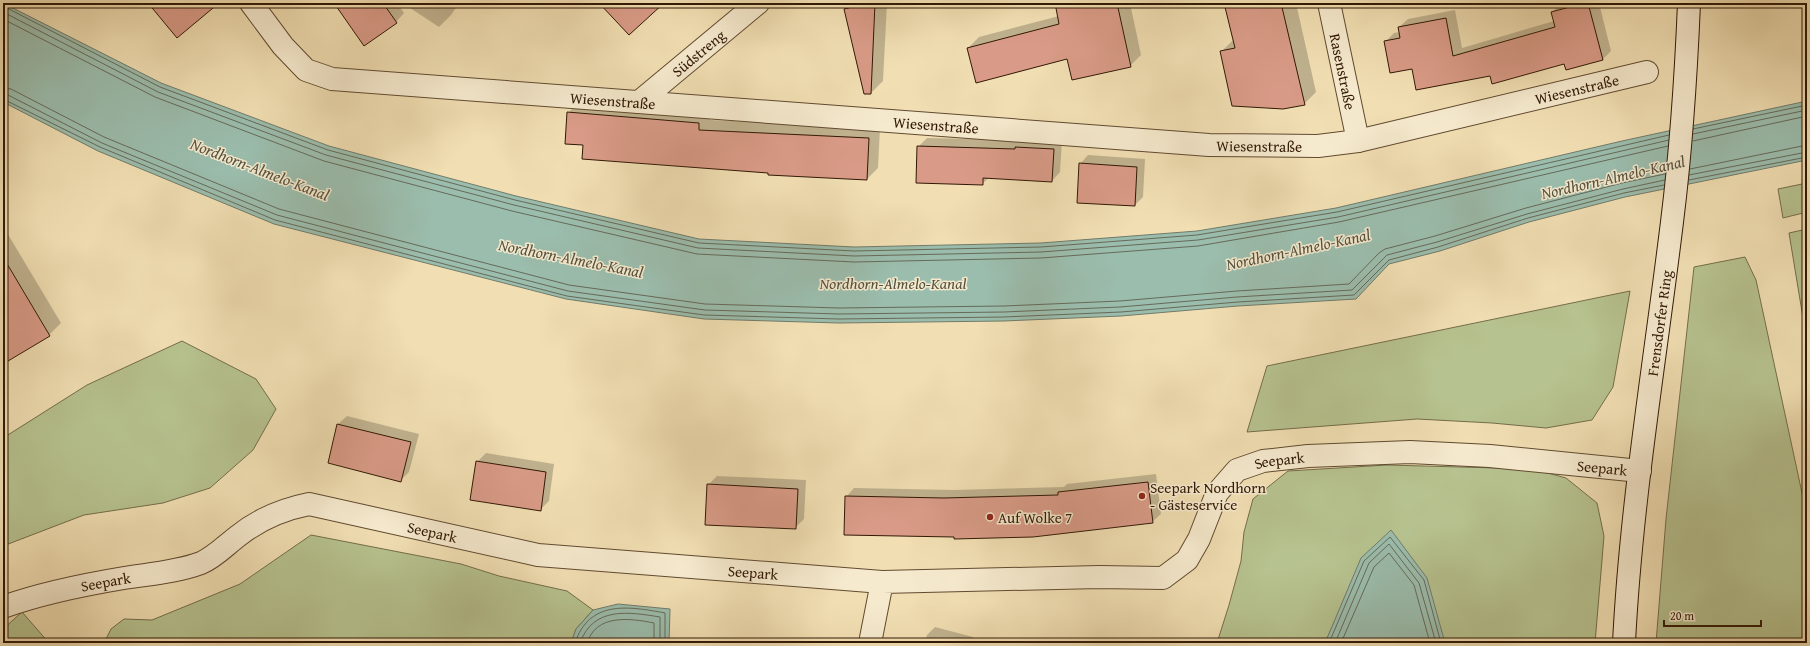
<svg xmlns="http://www.w3.org/2000/svg" width="1810" height="646" viewBox="0 0 1810 646" font-family="'Gentium Book Plus',serif">
  <style>
    .green { fill: #b6c28f; stroke: #746d4a }
    .water { fill: #9bbdad; stroke: #717b6a }
    .shadow { fill: #0003 }
    .lines { fill: none; stroke-linecap: round; stroke-linejoin: round }
    .shore { stroke: #666a59; stroke-width: 1 }
    .building { fill: #d99b87; stroke: #311805 }
    .street-casing { stroke: #614a30; stroke-width: 24 }
    .secondary-casing { stroke: #311805; stroke-width: 24 }
    .street { stroke: #f6eace; stroke-width: 22 }
    .secondary { stroke: #f6eace; stroke-width: 22 }
    .poi-dot { fill: #8f2418; stroke: #f6eace; stroke-width: 1.5 }
    .labels { text-anchor: middle; dominant-baseline: central; stroke-width: 3; stroke-linejoin: round; paint-order: stroke }
    .street-label { font-size: 15px; fill: #311805; stroke: #f6eace }
    .poi-label { font-size: 15px; fill: #311805; stroke: #f6eace; text-anchor: start }
    .water-label { font-size: 16px; font-style: italic; fill: #565240; stroke: #f6eace }
  </style>
  <rect width="100%" height="100%" fill="#f1dfb3"/>
  <filter id="stains"><feTurbulence type="fractalNoise" baseFrequency=".005" numOctaves="4"/><feColorMatrix values="0 0 0 0 .2 0 0 0 0 .09 0 0 0 0 .02 0 0 0 .5 -.17"/></filter>
  <radialGradient id="worn" r=".72"><stop offset=".6" stop-color="#630" stop-opacity="0"/><stop offset="1" stop-color="#630" stop-opacity=".3"/></radialGradient>
  <g class="green">
    <path d="M1807,183V212L1783,218L1778,189Z"/>
    <path d="M1807,229V342L1789,233Z"/>
    <path d="M1745,257L1756,280L1807,516V643H1656L1666,519L1694,267Z"/>
    <path d="M1630,291L1613,387L1592,420L1546,428L1492,423L1417,419L1247,432L1267,366Z"/>
    <path d="M182,341L256,379L276,409L253,450L210,488L163,503L84,515L3,546V438L87,385Z"/>
    <path d="M1387,465L1533,469L1566,478L1597,503L1604,536L1595,643H1445V640L1339,612L1325,643H1217L1229,605L1241,561L1244,532L1253,499L1288,471Z"/>
    <path d="M311,535L461,564L499,576L567,591L593,610L576,629L571,643H104L111,629L124,619L152,620L240,584Z"/>
    <path d="M22,612L49,643H3V629Z"/>
  </g>
  <g class="water">
    <path d="M3,3L161,83L329,146L516,196L699,239L854,247L1041,243L1197,231L1336,208L1622,141L1807,101V160L1625,197L1529,222L1440,251L1389,264L1356,299L1238,306L1121,316L1004,321L839,323L704,319L566,299L274,224L98,151L3,102Z"/>
    <path d="M1391,530L1427,578L1445,643H1325L1361,558Z"/>
    <path d="M618,604L670,609L669,643H571L576,629L593,610Z"/>
  </g>
  <g class="shadow">
    <path d="M335,3H397L404,13L396,22Z"/>
    <path d="M409,3H459L451,15L439,27L407,6Z"/>
    <path d="M851,3H887L883,81L871,93L845,9Z"/>
    <path d="M1056,3H1130L1141,55L1130,66L1068,58L968,48L979,37L1059,16Z"/>
    <path d="M1226,3H1296L1316,92L1304,104L1221,52L1233,40Z"/>
    <path d="M1564,3H1599L1611,51L1603,59L1567,69L1565,63L1490,75L1413,68L1385,42L1394,33L1400,32L1399,27L1408,19L1455,10L1462,48L1554,21L1552,12L1560,4Z"/>
    <path d="M579,102L709,112L710,120L880,128L878,168L867,179L769,172L584,144L568,113Z"/>
    <path d="M927,138L1062,141L1060,172L1052,181L990,177L982,184L918,147Z"/>
    <path d="M1088,155L1145,159L1143,197L1135,205L1080,164Z"/>
    <path d="M3,226L61,323L49,335L3,363Z"/>
    <path d="M347,416L419,434L409,472L400,481L338,424Z"/>
    <path d="M486,453L554,464L549,501L540,510L477,462Z"/>
    <path d="M1156,474L1161,514L1152,522L955,536L846,497L854,488L954,490L1064,487L1067,484Z"/>
    <path d="M717,476L806,480L804,519L795,528L708,485Z"/>
    <path d="M935,627L973,637L971,643H925L927,635Z"/>
  </g>
  <g class="lines">
    <g class="shore">
      <path d="M4,3L7,8L160,87L328,150L515,200L699,243L854,251L1041,247L1197,235L1337,212L1669,135"/>
      <path d="M3,12L158,92L326,155L514,205L698,248L854,256L1041,252L1198,240L1338,217L1669,140"/>
      <path d="M3,19L155,97L324,161L512,211L697,254L854,262L1041,258L1198,246L1339,222L1668,146"/>
      <path d="M3,88L11,89L104,137L279,209L569,285L705,304L839,308L1004,306L1120,301L1237,291L1349,284L1379,253L1385,249L1435,236L1526,208L1622,183L1665,174"/>
      <path d="M3,94L8,95L102,143L277,215L568,291L705,310L839,314L1004,312L1120,307L1237,297L1352,290L1387,255L1437,242L1527,214L1623,189L1665,180"/>
      <path d="M3,99L100,147L275,220L567,296L704,315L839,319L1004,317L1121,312L1238,302L1354,295L1389,260L1438,247L1528,218L1624,193L1664,185"/>
      <path d="M1693,129L1807,105"/>
      <path d="M1693,134L1807,110"/>
      <path d="M1693,141L1807,116"/>
      <path d="M1690,169L1807,145"/>
      <path d="M1689,175L1807,152"/>
      <path d="M1689,180L1807,157"/>
      <path d="M575,643C589,600 628,606 665,613V643"/>
      <path d="M580,643C593,606 629,612 660,617V643"/>
      <path d="M587,643C596,614 629,618 654,623V643"/>
      <path d="M1329,643L1364,561L1390,537L1424,580L1441,643"/>
      <path d="M1335,643L1369,563L1389,544L1419,583L1436,643"/>
      <path d="M1341,643L1374,567L1389,553L1414,585L1430,643"/>
    </g>
  </g>
  <g class="building">
    <path d="M148,3H219L177,38Z"/>
    <path d="M334,3H383L397,23L364,46Z"/>
    <path d="M599,3H664L629,35Z"/>
    <path d="M870,3H875L871,94H864L844,9Z"/>
    <path d="M1055,3H1117L1131,67L1072,80L1067,59L976,83L967,48L1059,24Z"/>
    <path d="M1224,3H1281L1305,105L1283,109L1232,106L1220,51L1235,48Z"/>
    <path d="M1585,3H1588L1603,60L1566,70L1564,64L1492,84L1490,76L1416,90L1412,69L1390,73L1384,41L1400,38L1398,27L1446,18L1453,56L1555,27L1551,12Z"/>
    <path d="M567,112L699,123V130L869,138L867,180L768,175V173L582,159L583,145L565,144Z"/>
    <path d="M917,146L1015,149V147L1054,149L1052,182L983,178V185L916,183Z"/>
    <path d="M1079,163L1137,167L1135,206L1077,203Z"/>
    <path d="M3,257L50,336L3,364Z"/>
    <path d="M337,424L411,442L401,482L328,463Z"/>
    <path d="M476,461L546,472L541,511L470,500Z"/>
    <path d="M1148,482L1153,523L1033,537L954,539V537L844,535L845,496L944,498L1058,495V492Z"/>
    <path d="M707,484L798,489L796,529L705,525Z"/>
  </g>
  <g class="lines">
    <defs>
      <g id="street">
        <path id="s1" d="M251,3L283,46L306,70L332,79L1209,145L1318,146L1358,141L1647,72"/>
        <path id="s2" d="M1329,3L1358,141"/>
        <path id="s3" d="M639,102L758,3"/>
        <path id="s4" d="M3,607C42,593 82,585 124,578C149,574 177,572 201,563C215,557 226,545 238,536C258,520 284,509 309,504L538,555L882,582"/>
        <path id="s5" d="M870,643L882,582L1099,577L1163,578L1187,560L1199,539L1217,493L1237,470L1263,461L1308,456L1410,452L1490,456L1640,471"/>
      </g>
      <g id="secondary">
        <path id="s6" d="M1624,643C1631,502 1655,362 1672,222C1681,150 1686,76 1689,3"/>
      </g>
    </defs>
    <use href="#street" class="street-casing"/>
    <use href="#secondary" class="secondary-casing"/>
    <use href="#street" class="street"/>
    <use href="#secondary" class="secondary"/>
  </g>
  <g class="poi-dot">
    <circle cx="1142" cy="496" r="4"/>
    <circle cx="990" cy="517" r="4"/>
  </g>
  <g class="labels">
    <g class="street-label">
      <text stroke="none"><textPath href="#s3" startOffset="77">Südstreng</textPath></text>
      <text stroke="none"><textPath href="#s2" startOffset="70">Rasenstraße</textPath></text>
      <text stroke="none"><textPath href="#s1" startOffset="1368">Wiesenstraße</textPath></text>
      <text stroke="none"><textPath href="#s1" startOffset="396">Wiesenstraße</textPath></text>
      <text stroke="none"><textPath href="#s1" startOffset="720">Wiesenstraße</textPath></text>
      <text stroke="none"><textPath href="#s1" startOffset="1044">Wiesenstraße</textPath></text>
      <text stroke="none"><textPath href="#s6" startOffset="322">Frensdorfer Ring</textPath></text>
      <text stroke="none"><textPath href="#s5" startOffset="521">Seepark</textPath></text>
      <text stroke="none"><textPath href="#s5" startOffset="845">Seepark</textPath></text>
      <text stroke="none"><textPath href="#s4" startOffset="454">Seepark</textPath></text>
      <text stroke="none"><textPath href="#s4" startOffset="778">Seepark</textPath></text>
      <text stroke="none"><textPath href="#s4" startOffset="106">Seepark</textPath></text>
    </g>
    <g class="poi-label">
      <text x="1150" y="487">Seepark Nordhorn<tspan x="1150" dy="17">- Gästeservice</tspan></text>
      <text x="998" y="517">Auf Wolke 7</text>
    </g>
    <g class="water-label">
      <text transform="translate(260 169) rotate(21)">Nordhorn-Almelo-Kanal</text>
      <text transform="translate(1613 177) rotate(-13)">Nordhorn-Almelo-Kanal</text>
      <text transform="translate(1298 249) rotate(-12)">Nordhorn-Almelo-Kanal</text>
      <text transform="translate(571 258) rotate(11)">Nordhorn-Almelo-Kanal</text>
      <text x="893" y="283">Nordhorn-Almelo-Kanal</text>
    </g>
  </g>
  <rect width="1810" height="646" fill="none" stroke="#f1dfb3" stroke-width="16"/>
  <rect x="4" y="4" width="1802" height="638" fill="none" stroke="#311805" stroke-width="2"/>
  <rect x="8" y="8" width="1794" height="630" fill="none" stroke="#311805"/>
  <path d="M1664 620v6h97v-6" fill="none" stroke="#311805" stroke-width="2"/>
  <text x="1670" y="620" font-size="12" fill="#311805" stroke="#f6eace" stroke-width="3" paint-order="stroke">20 m</text>
  <rect width="100%" height="100%" filter="url(#stains)"/>
  <rect width="100%" height="100%" fill="url(#worn)"/>
</svg>
